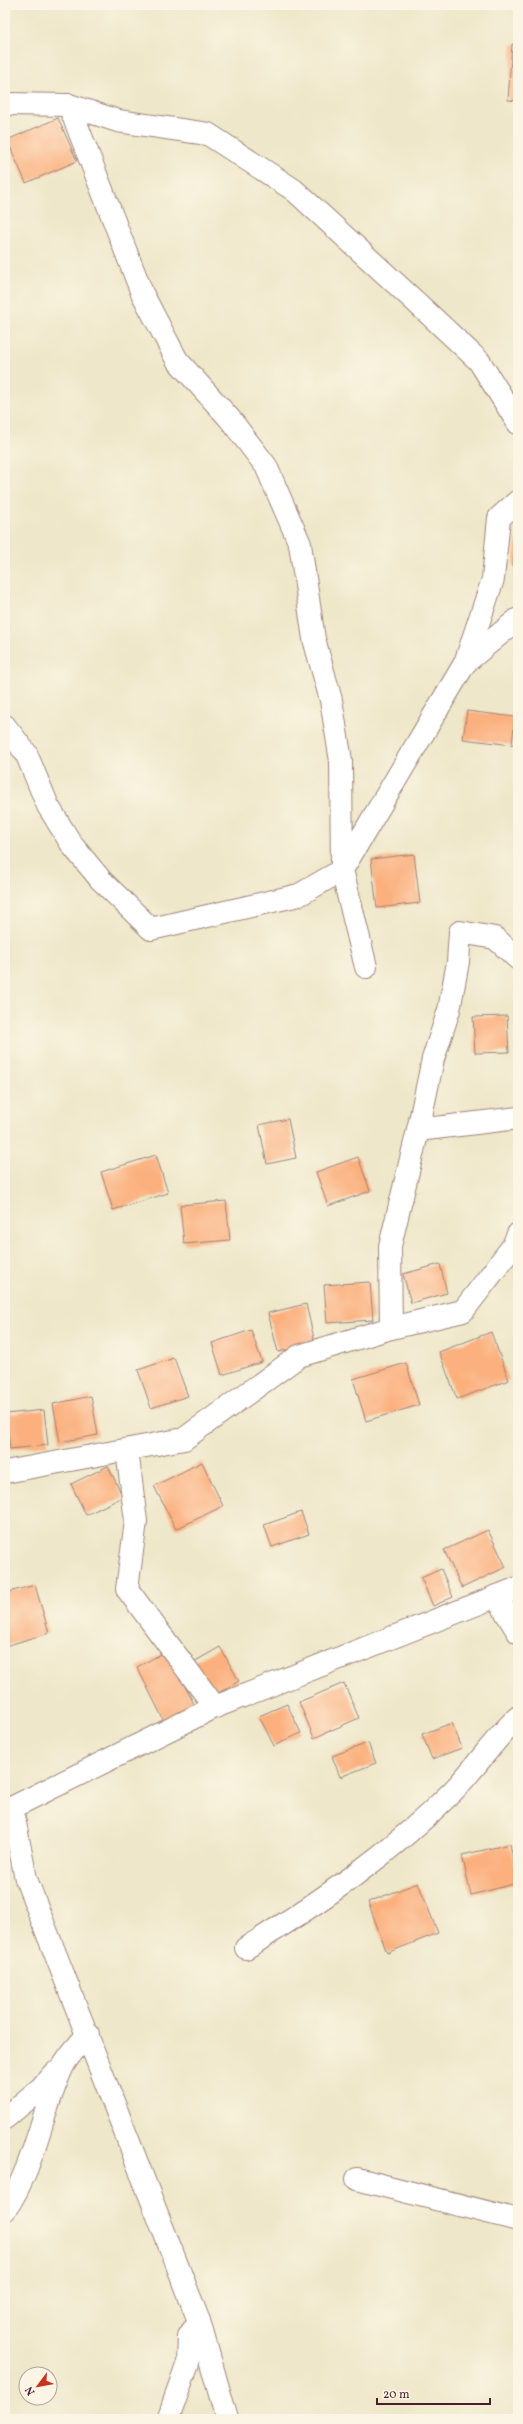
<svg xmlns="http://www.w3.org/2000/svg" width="523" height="2424" viewBox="0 0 523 2424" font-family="Vollkorn,serif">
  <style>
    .building { fill: #fbb07e }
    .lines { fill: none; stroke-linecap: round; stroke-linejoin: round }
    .street-casing { stroke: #9c837a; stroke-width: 24 }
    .street { stroke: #fff; stroke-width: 22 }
  </style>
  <rect width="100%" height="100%" fill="#fcf5e5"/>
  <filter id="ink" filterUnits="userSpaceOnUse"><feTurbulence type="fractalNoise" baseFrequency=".025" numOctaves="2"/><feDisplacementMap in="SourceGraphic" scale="8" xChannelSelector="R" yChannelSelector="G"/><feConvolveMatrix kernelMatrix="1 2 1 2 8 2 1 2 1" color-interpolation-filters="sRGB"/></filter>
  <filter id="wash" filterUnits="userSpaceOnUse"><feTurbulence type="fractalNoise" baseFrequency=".012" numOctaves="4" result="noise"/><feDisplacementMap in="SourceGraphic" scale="16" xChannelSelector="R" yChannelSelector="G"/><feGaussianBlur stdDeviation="0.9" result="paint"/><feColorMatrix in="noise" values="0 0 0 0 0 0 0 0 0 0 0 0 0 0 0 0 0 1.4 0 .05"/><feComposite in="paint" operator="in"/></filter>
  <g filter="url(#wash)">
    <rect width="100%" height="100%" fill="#eee7c9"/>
    <g id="blocks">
      <g class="building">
        <path d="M512,44L518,45V101L508,100Z"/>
        <path d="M58,118L77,161L26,183L7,140Z"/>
        <path d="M517,539H518V567L513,566Z"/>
        <path d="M467,711L515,717L512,745L463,739Z"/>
        <path d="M414,854L420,903L377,908L371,859Z"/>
        <path d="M507,1016L509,1052L475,1053L473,1017Z"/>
        <path d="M288,1119L296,1158L267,1164L259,1125Z"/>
        <path d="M156,1155L168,1193L113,1210L101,1172Z"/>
        <path d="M358,1157L370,1191L328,1206L316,1172Z"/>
        <path d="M226,1201L230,1240L184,1244L180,1205Z"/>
        <path d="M440,1264L447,1293L411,1303L403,1274Z"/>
        <path d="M370,1282L373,1320L327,1323L324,1285Z"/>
        <path d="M306,1304L315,1343L278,1352L268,1313Z"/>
        <path d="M251,1330L262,1362L222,1375L212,1343Z"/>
        <path d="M491,1332L509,1380L457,1399L439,1352Z"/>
        <path d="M174,1358L188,1396L151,1408L138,1370Z"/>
        <path d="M406,1363L419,1405L366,1421L353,1379Z"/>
        <path d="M91,1396L98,1435L60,1442L53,1404Z"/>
        <path d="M44,1410L48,1445L10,1449L6,1414Z"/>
        <path d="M202,1462L223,1506L176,1529L154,1486Z"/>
        <path d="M108,1466L123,1497L86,1515L71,1484Z"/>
        <path d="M301,1512L309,1534L272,1547L264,1525Z"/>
        <path d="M488,1530L506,1567L462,1588L444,1550Z"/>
        <path d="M441,1569L453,1597L433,1606L421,1578Z"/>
        <path d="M35,1585L49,1633L5,1646V1593Z"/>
        <path d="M220,1647L239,1681L212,1697L192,1663Z"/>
        <path d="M167,1651L196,1708L165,1723L137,1667Z"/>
        <path d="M344,1683L359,1718L314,1738L299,1702Z"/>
        <path d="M287,1704L301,1733L274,1746L259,1716Z"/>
        <path d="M452,1723L462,1748L432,1759L422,1734Z"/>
        <path d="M368,1743L376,1763L340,1777L332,1756Z"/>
        <path d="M510,1844L518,1883L471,1895L462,1855Z"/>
        <path d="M418,1883L438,1933L387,1953L368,1902Z"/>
      </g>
    </g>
  </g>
  <g filter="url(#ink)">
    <use href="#blocks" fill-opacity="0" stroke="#9c837a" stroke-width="1"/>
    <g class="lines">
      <defs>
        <g id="street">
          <path d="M5,104L69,105L118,121L208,134L294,190L430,315L479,361L518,423"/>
          <path d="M465,663L493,579L499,518L518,501"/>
          <path d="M5,726L26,753L48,806L72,845L101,880L151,929L299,895L342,870L341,761L331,700L314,639L300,544L266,466L230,419L177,360L142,293L69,105"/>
          <path d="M518,959L495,938L460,932L458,962L449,1010L433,1059L418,1130L518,1118"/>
          <path d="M366,967L342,870L465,663L518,619"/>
          <path d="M391,1328L390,1246L418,1130"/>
          <path d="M127,1450L136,1521L127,1589L215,1707"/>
          <path d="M5,1472L184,1439L299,1356L391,1328L463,1311L513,1246L518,1234"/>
          <path d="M496,1596L518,1632"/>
          <path d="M12,1808L26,1879L199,2321L227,2419"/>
          <path d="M5,1811L215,1707L518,1588"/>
          <path d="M246,1948C320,1902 390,1854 452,1792C475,1769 493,1740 518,1717"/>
          <path d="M5,2118L41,2088L55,2072"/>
          <path d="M357,2179L518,2220"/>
          <path d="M5,2210C35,2167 41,2112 63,2066C69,2054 80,2044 88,2034"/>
          <path d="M168,2419L188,2363L189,2336L199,2321"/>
        </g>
      </defs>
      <use href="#street" class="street-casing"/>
      <use href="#street" class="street"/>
    </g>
  </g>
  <rect width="523" height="2424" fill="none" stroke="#fcf5e5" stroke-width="20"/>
  <g transform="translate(38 2386) rotate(238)"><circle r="19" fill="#fcf5e5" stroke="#b59f9b"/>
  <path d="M0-3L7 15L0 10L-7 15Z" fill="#c8321e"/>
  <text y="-6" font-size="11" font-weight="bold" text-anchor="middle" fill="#4a1f2b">N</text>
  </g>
  <path d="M377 2398v6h113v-6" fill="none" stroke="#4a1f2b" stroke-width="2"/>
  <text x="383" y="2398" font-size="12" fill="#4a1f2b" stroke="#fcf5e5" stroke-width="3" paint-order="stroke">20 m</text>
</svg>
